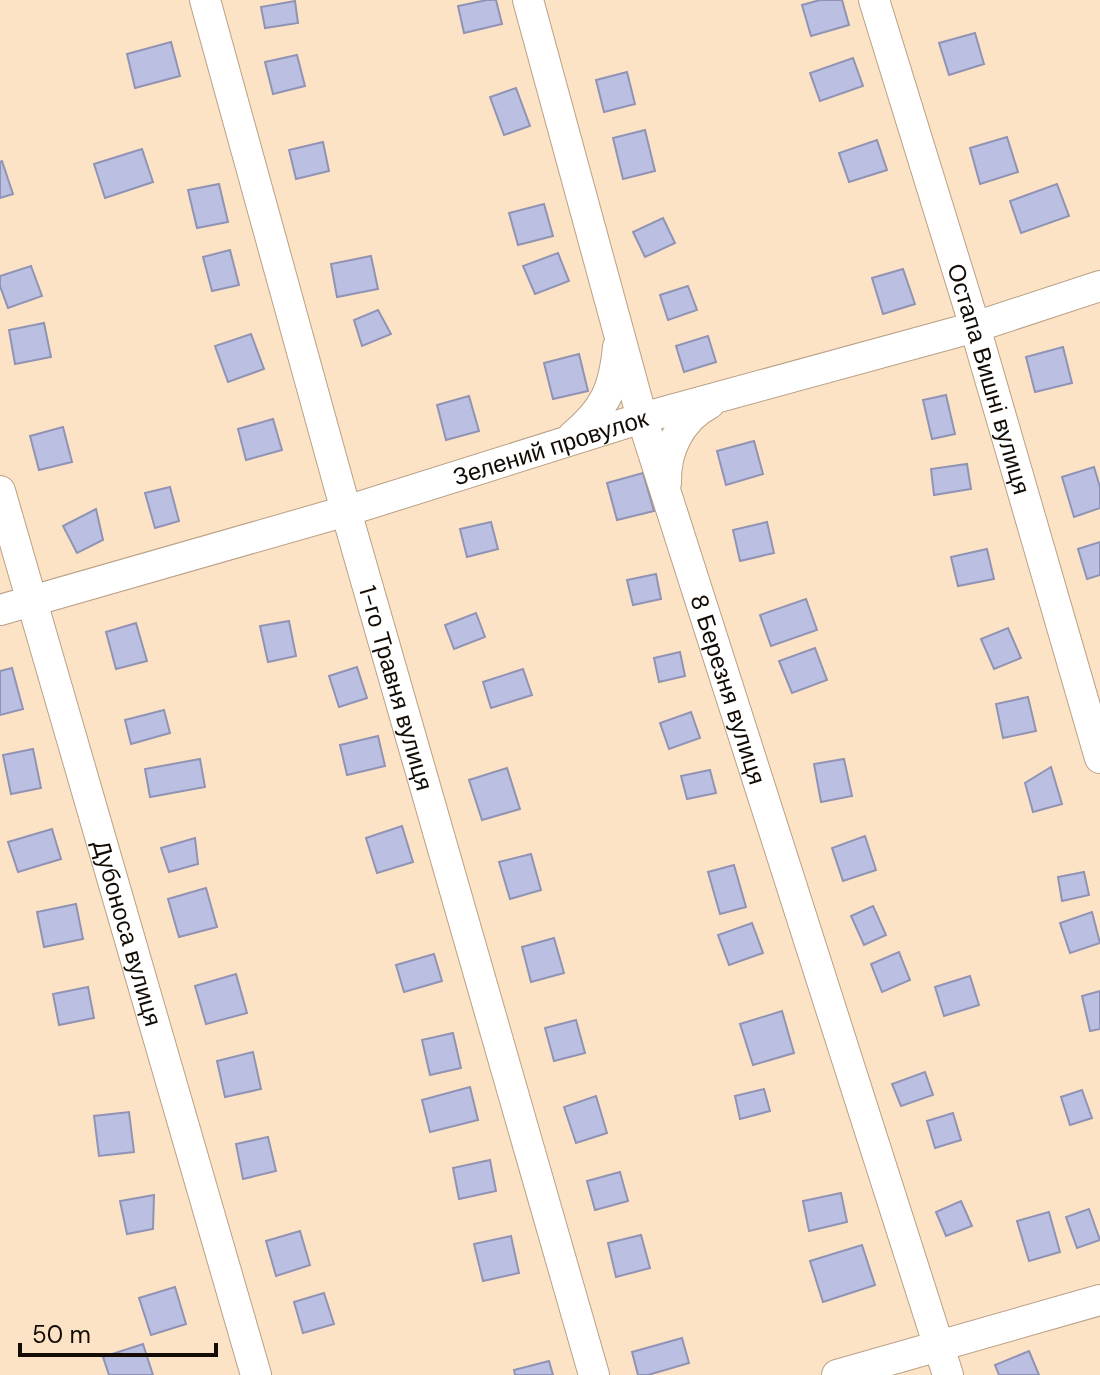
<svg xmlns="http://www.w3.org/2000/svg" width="1100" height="1375" viewBox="0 0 1100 1375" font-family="'DM Sans',sans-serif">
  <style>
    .building { fill: #bbbfe1; stroke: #9093b4; stroke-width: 2 }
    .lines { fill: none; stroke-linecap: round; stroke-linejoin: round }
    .minor-casing { stroke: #b9a085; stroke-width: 32 }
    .minor { stroke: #fff; stroke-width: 30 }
    .labels { text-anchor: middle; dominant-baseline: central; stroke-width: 7; stroke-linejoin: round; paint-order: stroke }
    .street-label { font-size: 24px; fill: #140c04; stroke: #fde3c6 }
  </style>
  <rect width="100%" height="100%" fill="#fde3c6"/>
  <g class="building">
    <path d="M487,0H496L502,24L464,33L458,6Z"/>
    <path d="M820,0H842L849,25L811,36L802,5Z"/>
    <path d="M295,1L298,23L265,28L261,7Z"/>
    <path d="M975,33L984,64L949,75L939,43Z"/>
    <path d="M171,42L180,76L135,88L127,54Z"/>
    <path d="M297,55L305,86L273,94L265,62Z"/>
    <path d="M853,58L863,86L820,101L810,73Z"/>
    <path d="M627,72L635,104L604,112L596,80Z"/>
    <path d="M516,88L530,126L504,135L490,97Z"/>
    <path d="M645,130L655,171L623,179L613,138Z"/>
    <path d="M1007,137L1018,172L980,184L970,148Z"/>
    <path d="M877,140L887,170L849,182L839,153Z"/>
    <path d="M323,142L329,171L296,179L289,150Z"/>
    <path d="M142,149L153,182L105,198L94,164Z"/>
    <path d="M2,161L13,194L0,198V162Z"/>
    <path d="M219,184L228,222L197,228L188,190Z"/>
    <path d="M1057,184L1069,216L1021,233L1010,201Z"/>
    <path d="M544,204L553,236L518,245L509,213Z"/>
    <path d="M663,218L675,243L645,257L633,232Z"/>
    <path d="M230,250L239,285L212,291L203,257Z"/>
    <path d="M558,253L569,281L535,294L523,266Z"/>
    <path d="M371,256L378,289L337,297L331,264Z"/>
    <path d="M31,266L42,296L8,308L0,286V276Z"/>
    <path d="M903,269L915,304L883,314L872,278Z"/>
    <path d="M688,286L697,310L668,320L660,295Z"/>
    <path d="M378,310L391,334L362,346L354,320Z"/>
    <path d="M44,323L51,357L15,364L9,330Z"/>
    <path d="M251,334L264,369L228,382L215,346Z"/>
    <path d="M708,336L716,362L684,372L676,346Z"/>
    <path d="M1063,347L1072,383L1035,392L1026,357Z"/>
    <path d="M579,354L588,391L553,399L544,363Z"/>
    <path d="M946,395L955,434L932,439L923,400Z"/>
    <path d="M469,396L479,431L446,440L437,405Z"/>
    <path d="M273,419L282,450L246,460L238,429Z"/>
    <path d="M63,427L72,462L39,470L30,436Z"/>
    <path d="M754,441L763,474L726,485L717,451Z"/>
    <path d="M967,464L971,489L934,495L931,469Z"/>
    <path d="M1094,467L1100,487V508L1074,517L1062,477Z"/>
    <path d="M643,473L654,511L617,520L607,483Z"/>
    <path d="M170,487L179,521L155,528L145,493Z"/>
    <path d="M96,509L103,540L77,553L63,526Z"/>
    <path d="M491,522L498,549L467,557L460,529Z"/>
    <path d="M767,522L774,553L740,561L733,530Z"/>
    <path d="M1100,542V575L1087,579L1078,549Z"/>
    <path d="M987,549L994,579L958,586L951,557Z"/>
    <path d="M656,574L661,599L633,605L627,580Z"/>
    <path d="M806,599L817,630L771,646L760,615Z"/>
    <path d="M476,613L485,637L454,649L445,625Z"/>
    <path d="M289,621L296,656L268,662L260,626Z"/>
    <path d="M136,623L147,661L116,669L106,632Z"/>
    <path d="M1008,628L1021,658L994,669L981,639Z"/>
    <path d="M815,648L827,680L792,693L779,661Z"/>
    <path d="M680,652L685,676L659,682L654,658Z"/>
    <path d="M357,667L367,698L339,707L329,676Z"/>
    <path d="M12,668L23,709L0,715V671Z"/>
    <path d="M523,669L532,695L491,708L483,682Z"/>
    <path d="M1028,697L1036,731L1003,738L996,704Z"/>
    <path d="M164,710L170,733L131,744L125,720Z"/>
    <path d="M691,712L700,738L669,749L660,723Z"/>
    <path d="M378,736L385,766L347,775L340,745Z"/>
    <path d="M33,749L41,788L11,794L3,755Z"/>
    <path d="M200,759L205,787L150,797L145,769Z"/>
    <path d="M844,759L852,796L821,802L814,764Z"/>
    <path d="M1051,767L1062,804L1033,812L1025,783Z"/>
    <path d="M507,768L520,809L482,820L469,780Z"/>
    <path d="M710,770L716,793L687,799L681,776Z"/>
    <path d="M402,826L413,862L377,873L366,838Z"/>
    <path d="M52,829L61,859L18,872L8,842Z"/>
    <path d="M865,836L876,870L843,881L832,848Z"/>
    <path d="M195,838L198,864L169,872L161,848Z"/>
    <path d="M531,854L541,890L510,899L499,862Z"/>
    <path d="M734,865L746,907L720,914L708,872Z"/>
    <path d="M1084,872L1089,895L1062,901L1058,877Z"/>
    <path d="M206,888L217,927L179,937L168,899Z"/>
    <path d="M76,904L83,939L44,947L37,912Z"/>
    <path d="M873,906L886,935L864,945L851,916Z"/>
    <path d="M1092,912L1100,943L1070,953L1060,923Z"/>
    <path d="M752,923L763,953L729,965L718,935Z"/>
    <path d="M554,938L564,973L531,982L522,947Z"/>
    <path d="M899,952L910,980L882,992L871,964Z"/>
    <path d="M434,954L442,981L404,992L396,965Z"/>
    <path d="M236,974L247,1013L206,1024L195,986Z"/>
    <path d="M970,976L979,1005L944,1016L935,987Z"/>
    <path d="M88,987L94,1018L59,1025L53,994Z"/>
    <path d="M1100,991V1029L1090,1031L1082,996Z"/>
    <path d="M782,1011L794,1053L753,1065L740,1024Z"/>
    <path d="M576,1020L585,1053L554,1061L545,1028Z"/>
    <path d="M453,1033L461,1068L430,1075L422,1040Z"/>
    <path d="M253,1052L261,1089L225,1097L217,1061Z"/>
    <path d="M925,1072L933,1095L901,1106L892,1084Z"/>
    <path d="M470,1087L478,1120L430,1132L422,1100Z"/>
    <path d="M764,1089L770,1111L740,1119L735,1096Z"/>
    <path d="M1082,1090L1092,1118L1070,1125L1061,1097Z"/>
    <path d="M596,1096L607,1133L576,1143L564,1107Z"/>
    <path d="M129,1112L134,1152L99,1156L94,1116Z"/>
    <path d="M953,1113L961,1140L935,1148L927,1121Z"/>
    <path d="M268,1137L276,1171L243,1179L236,1144Z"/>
    <path d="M490,1160L496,1191L459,1199L453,1168Z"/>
    <path d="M620,1172L628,1201L595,1210L587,1181Z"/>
    <path d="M841,1193L847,1222L809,1231L803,1201Z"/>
    <path d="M154,1195L153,1229L127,1234L120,1201Z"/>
    <path d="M961,1201L972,1226L946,1236L936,1212Z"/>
    <path d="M1089,1209L1100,1240L1077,1248L1066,1217Z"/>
    <path d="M1049,1212L1060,1252L1029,1261L1017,1221Z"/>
    <path d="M300,1231L310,1265L276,1276L266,1241Z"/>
    <path d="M641,1235L650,1268L616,1277L608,1243Z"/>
    <path d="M511,1236L519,1273L483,1281L474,1244Z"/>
    <path d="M862,1245L875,1285L823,1302L810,1261Z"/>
    <path d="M175,1287L186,1324L151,1335L139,1298Z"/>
    <path d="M324,1293L334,1324L303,1333L294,1302Z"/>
    <path d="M682,1338L689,1363L648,1375H638L632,1352Z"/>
    <path d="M143,1344L153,1375H109L103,1357Z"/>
    <path d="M1029,1351L1039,1375H999L995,1365Z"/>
    <path d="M549,1361L553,1375H515L514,1370Z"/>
  </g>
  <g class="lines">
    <defs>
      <g id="minor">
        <path id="s1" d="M205,0L346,511L594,1375"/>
        <path id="s2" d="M528,0L642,418L948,1375"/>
        <path id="s3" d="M874,0L975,327L1100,758"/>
        <path d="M573,436C605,409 614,389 618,347"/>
        <path d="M666,483C665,451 680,419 709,404"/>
        <path id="s4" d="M0,491L256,1375"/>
        <path id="s5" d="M0,610L346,511L642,418L975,327L1100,286"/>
        <path d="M837,1375L1100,1300"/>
      </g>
    </defs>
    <use href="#minor" class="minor-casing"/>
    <use href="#minor" class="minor"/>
  </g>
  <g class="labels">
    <g class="street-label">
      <text stroke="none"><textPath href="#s3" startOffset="396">Остапа Вишні вулиця</textPath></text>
      <text stroke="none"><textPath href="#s5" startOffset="574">Зелений провулок</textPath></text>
      <text stroke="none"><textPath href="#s1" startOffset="714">1-го Травня вулиця</textPath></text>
      <text stroke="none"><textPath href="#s2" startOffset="718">8 Березня вулиця</textPath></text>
      <text stroke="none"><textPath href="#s4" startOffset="460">Дубоноса вулиця</textPath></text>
    </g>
  </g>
  <path d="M20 1343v12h196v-12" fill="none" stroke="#140c04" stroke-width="4"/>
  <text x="32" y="1343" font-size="24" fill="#140c04" stroke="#fde3c6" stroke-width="6" paint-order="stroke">50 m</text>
</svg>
